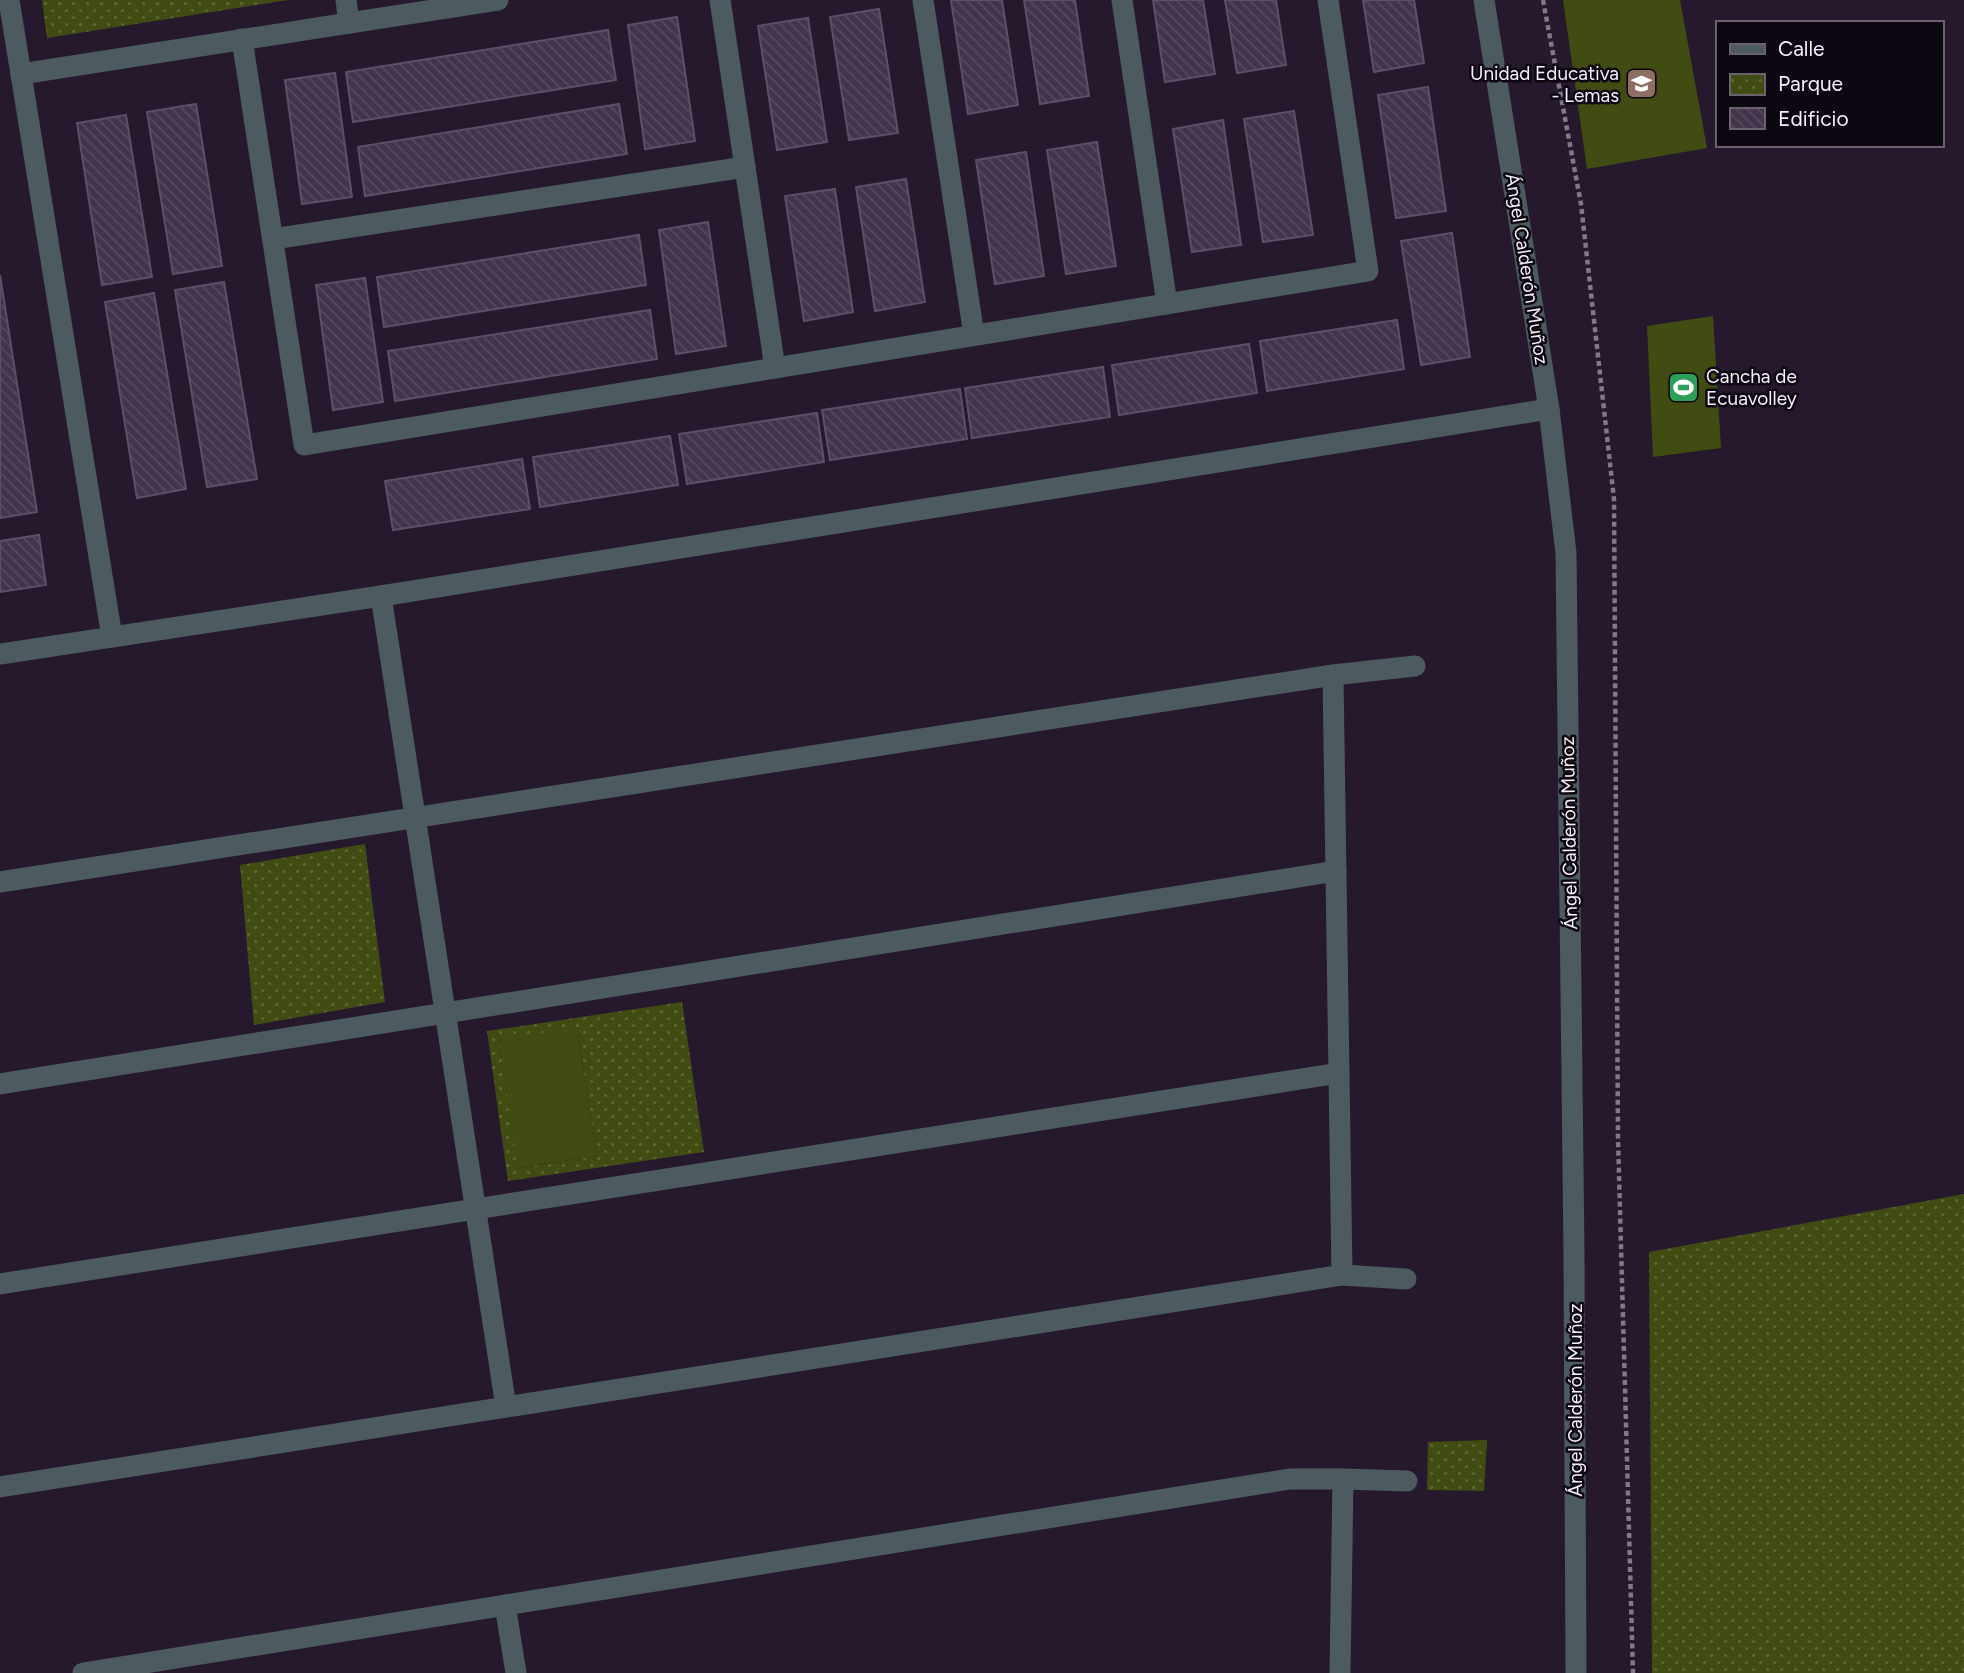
<svg xmlns="http://www.w3.org/2000/svg" width="1964" height="1673" viewBox="0 0 1964 1673" font-family="Figtree,sans-serif">
  <style>
    .green { fill: #414c13 }
    .park { fill: url(#park-dots); fill-rule: evenodd }
    .building { fill: url(#building-back-hatch); stroke: #5e4f68; stroke-width: 2 }
    .lines { fill: none; stroke-linecap: round; stroke-linejoin: round }
    .path { stroke: #83788a; stroke-width: 4.5; stroke-dasharray: 5 3.5; stroke-linecap: butt }
    .lane { stroke: #4c5b60; stroke-width: 21 }
    .street { stroke: #4c5b60; stroke-width: 21 }
    .labels { text-anchor: middle; dominant-baseline: central; stroke-width: 5; stroke-linejoin: round; paint-order: stroke }
    .poi-label { font-size: 19px; fill: #f7eefd; stroke: #0c0710; text-anchor: end }
    .street-label { font-size: 19px; fill: #f7eefd; stroke: #0c0710 }
  </style>
  <defs>
    <pattern id="park-dots" width="8" height="8" patternUnits="userSpaceOnUse" patternTransform="scale(1.75)"><rect width="8" height="8" fill="#414c13"/><path d="M2 2h.1M6 6h.1" fill="none" stroke="#5d6636" stroke-width="1.8" stroke-linecap="round"/></pattern>
    <pattern id="building-back-hatch" width="6" height="6" patternUnits="userSpaceOnUse" patternTransform="scale(1.75)"><rect width="6" height="6" fill="#43344b"/><path d="M-1 5l2 2M0 0l6 6M5-1l2 2" fill="none" stroke="#56485d"/></pattern>
  </defs>
  <rect width="100%" height="100%" fill="#26192e"/>
  <g class="green">
    <path d="M1563,0H1680L1707,148L1587,169Z"/>
    <path d="M1713,316L1721,448L1653,457L1647,326Z"/>
    <path d="M577,1027L597,1156L517,1168L499,1039Z"/>
  </g>
  <g class="park">
    <path d="M42,0H288L47,38Z"/>
    <path d="M365,844L385,1002L254,1025L240,865Z"/>
    <path d="M682,1002L704,1152L508,1181L487,1031ZM577,1027L597,1156L518,1168L499,1040Z"/>
    <path d="M1964,1194V1673H1652L1649,1252Z"/>
    <path d="M1487,1440L1484,1491L1427,1490L1428,1442Z"/>
  </g>
  <g class="building">
    <path d="M951,0H1002L1018,105L968,114Z"/>
    <path d="M1024,0H1075L1089,96L1040,104Z"/>
    <path d="M1153,0H1203L1215,74L1165,82Z"/>
    <path d="M1225,0H1276L1286,65L1237,73Z"/>
    <path d="M1363,0H1414L1424,63L1374,72Z"/>
    <path d="M879,9L898,133L849,140L830,17Z"/>
    <path d="M677,17L695,141L645,149L628,25Z"/>
    <path d="M808,18L827,142L777,150L758,26Z"/>
    <path d="M608,30L616,80L353,122L346,72Z"/>
    <path d="M335,73L352,197L302,204L285,80Z"/>
    <path d="M1428,87L1446,211L1396,218L1378,95Z"/>
    <path d="M196,104L222,266L173,274L147,112Z"/>
    <path d="M619,104L627,154L365,196L358,147Z"/>
    <path d="M1294,111L1313,235L1263,242L1244,119Z"/>
    <path d="M126,115L152,277L102,285L77,123Z"/>
    <path d="M1223,120L1241,245L1192,252L1173,129Z"/>
    <path d="M1097,142L1116,266L1066,274L1047,150Z"/>
    <path d="M1026,152L1044,276L995,284L976,160Z"/>
    <path d="M906,179L925,302L875,311L856,187Z"/>
    <path d="M835,189L853,312L804,321L785,196Z"/>
    <path d="M708,222L726,346L676,354L659,230Z"/>
    <path d="M1452,233L1470,357L1421,365L1401,241Z"/>
    <path d="M639,235L646,285L384,327L377,277Z"/>
    <path d="M0,275L37,512L0,518Z"/>
    <path d="M365,278L383,402L333,410L316,285Z"/>
    <path d="M224,282L257,479L207,487L175,290Z"/>
    <path d="M154,293L186,489L137,498L105,302Z"/>
    <path d="M650,310L657,359L395,401L388,351Z"/>
    <path d="M1397,320L1404,369L1267,391L1260,341Z"/>
    <path d="M1249,344L1257,393L1119,415L1112,365Z"/>
    <path d="M1103,367L1110,417L972,438L965,388Z"/>
    <path d="M960,389L967,439L830,460L822,410Z"/>
    <path d="M817,413L824,462L687,484L679,434Z"/>
    <path d="M670,436L678,485L540,507L533,457Z"/>
    <path d="M522,459L530,509L393,530L385,481Z"/>
    <path d="M39,535L46,585L0,592V541Z"/>
  </g>
  <g class="lines">
    <path class="path" d="M1543,0L1581,204L1614,499L1618,1139L1633,1673"/>
    <g class="lane">
      <path d="M720,0L775,368"/>
      <path d="M923,0L974,335"/>
      <path d="M1122,0L1167,304"/>
      <path d="M349,23L498,0"/>
      <path d="M242,39L304,445L1368,271L1328,0"/>
      <path d="M273,239L745,167"/>
      <path d="M1333,675L1415,666"/>
      <path d="M0,882L1333,675L1342,1275L0,1487"/>
      <path d="M0,1084L1336,871"/>
      <path d="M1342,1275L1406,1279"/>
      <path d="M0,1284L1339,1073"/>
      <path d="M83,1673L1290,1479H1343L1407,1481"/>
      <path d="M1340,1673L1343,1479"/>
    </g>
    <g class="street">
      <path d="M9,0L112,637"/>
      <path d="M1484,0L1549,409L1566,553L1574,1255L1576,1673"/>
      <path d="M21,74L349,23L346,0"/>
      <path d="M381,596L506,1407"/>
      <path d="M0,654L381,596L1549,409"/>
      <path d="M505,1605L516,1673"/>
    </g>
  </g>
  <defs>
    <symbol id="school-square" viewBox="-11 -11 22 22"><rect x="-9" y="-9" width="18" height="18" rx="4" fill="#8d6e63" stroke="#0c0710"/><path d="M0-5L7-2L0 1L-7-2ZM-4 1L0 2.5L4 1V4Q0 6-4 4Z" fill="#fff"/></symbol>
    <symbol id="stadium-square" viewBox="-11 -11 22 22"><rect x="-9" y="-9" width="18" height="18" rx="4" fill="#2e9e5b" stroke="#0c0710"/><path d="M0-5a6.5 5 0 1 0 0 10a6.5 5 0 1 0 0-10ZM-3.5-1.8h7v3.6h-7Z" fill="#fff"/></symbol>
  </defs>
  <g fill-rule="evenodd">
    <use href="#school-square" x="1624" y="66" width="35" height="35"/>
    <use href="#stadium-square" x="1666" y="370" width="35" height="35"/>
  </g>
  <g class="labels">
    <g class="poi-label">
      <text x="1619" y="73">Unidad Educativa<tspan x="1619" dy="22">- Lemas</tspan></text>
      <text x="1706" y="376" text-anchor="start">Cancha de<tspan x="1706" dy="22">Ecuavolley</tspan></text>
    </g>
    <g class="street-label">
      <text transform="translate(1527 269) rotate(81)">Ángel Calderón Muñoz</text>
      <text transform="translate(1569 833) rotate(-91)">Ángel Calderón Muñoz</text>
      <text transform="translate(1575 1400) rotate(-90)">Ángel Calderón Muñoz</text>
    </g>
  </g>
  <rect x="1716" y="21" width="228" height="126" fill="#0c0710" stroke="#6a636f" stroke-width="2"/>
  <rect x="1730" y="44" width="35" height="10" fill="#4c5b60" stroke="#6a636f" stroke-width="2"/>
  <text x="1778" y="56" font-size="21" fill="#f7eefd">Calle</text>
  <rect x="1730" y="74" width="35" height="21" fill="url(#park-dots)" stroke="#6a636f" stroke-width="2"/>
  <text x="1778" y="91" font-size="21" fill="#f7eefd">Parque</text>
  <rect x="1730" y="108" width="35" height="21" fill="url(#building-back-hatch)" stroke="#6a636f" stroke-width="2"/>
  <text x="1778" y="126" font-size="21" fill="#f7eefd">Edificio</text>
</svg>
